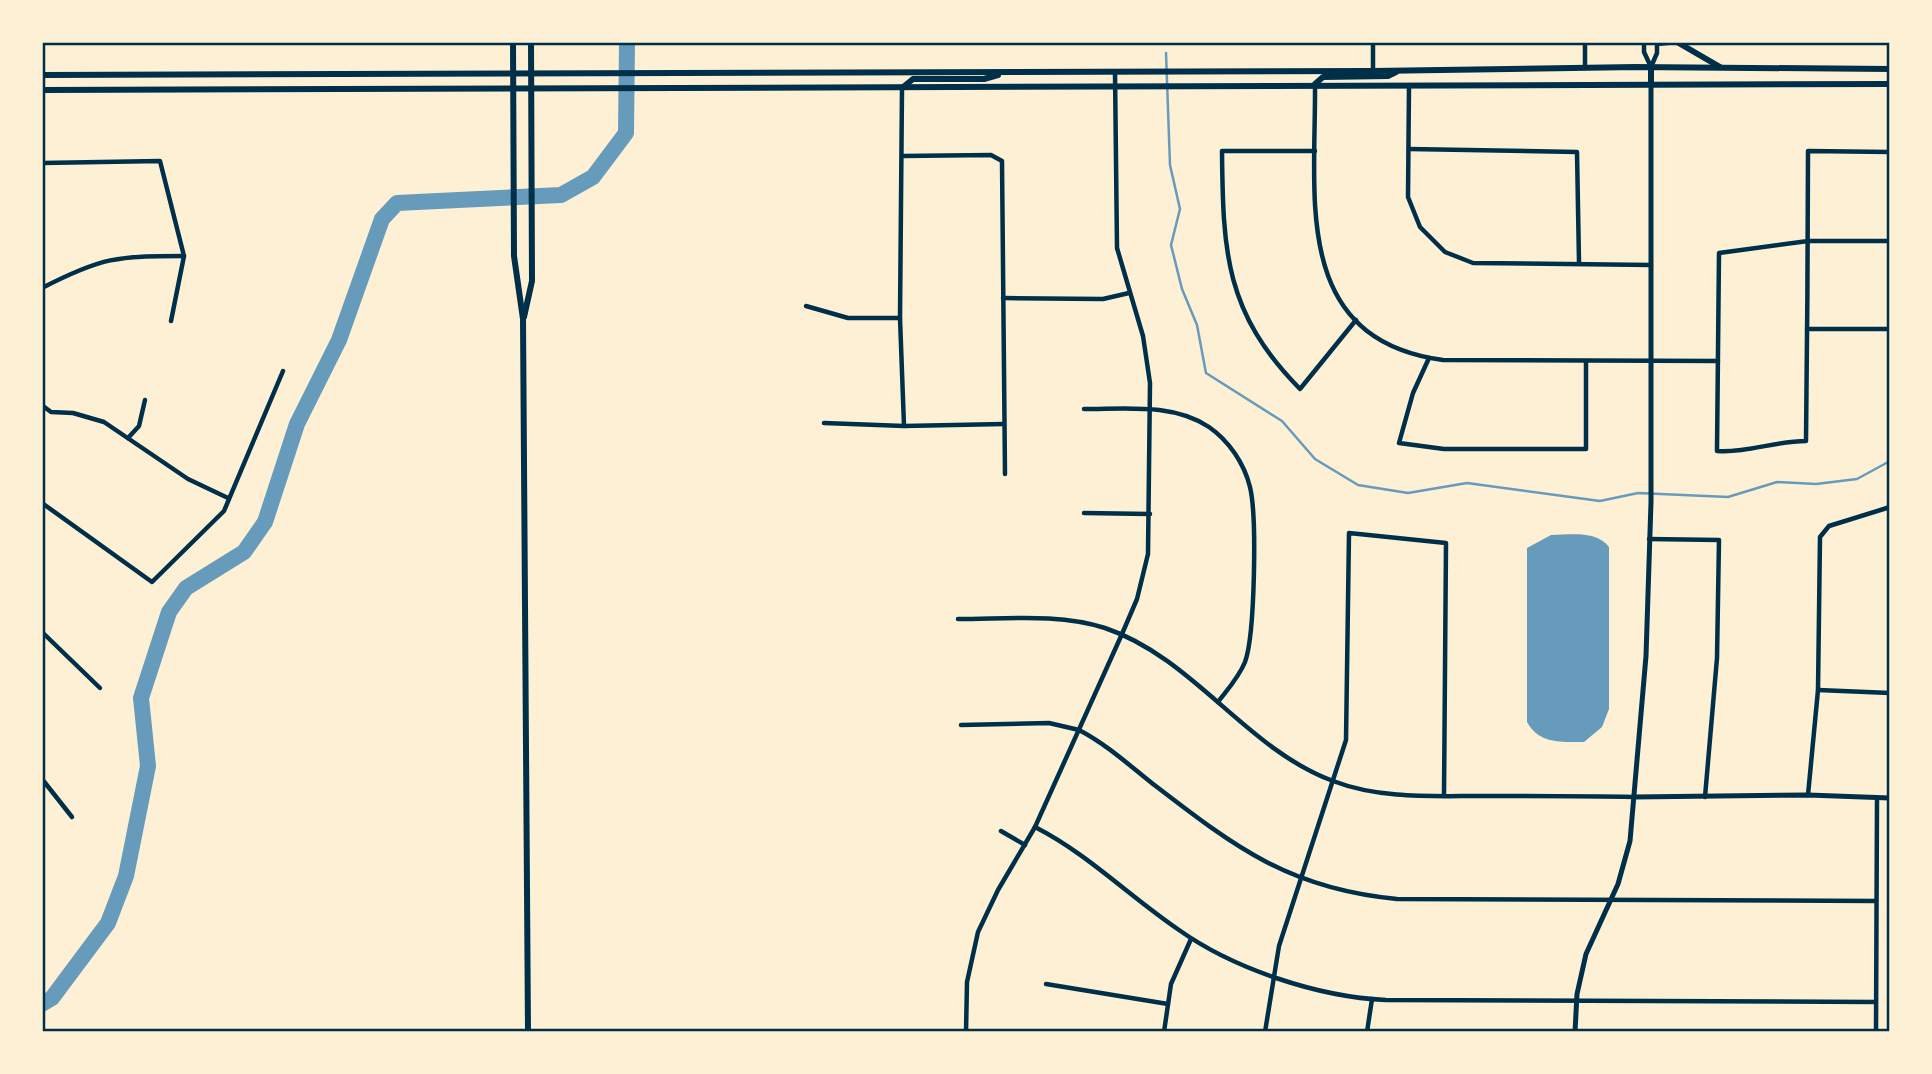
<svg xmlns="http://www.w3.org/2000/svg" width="1932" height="1074" viewBox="0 0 1932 1074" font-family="'PT Sans Narrow',sans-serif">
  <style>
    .water { fill: #669bbc }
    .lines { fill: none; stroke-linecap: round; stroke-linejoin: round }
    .stream { stroke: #669bbc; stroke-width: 2.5 }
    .river { stroke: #669bbc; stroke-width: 16 }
    .minor { stroke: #003049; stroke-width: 4.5 }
    .tertiary { stroke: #003049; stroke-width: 5 }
    .secondary { stroke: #003049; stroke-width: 6 }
    .primary { stroke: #003049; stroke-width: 6 }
    .neatline { fill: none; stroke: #003049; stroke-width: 2.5 }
  </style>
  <rect width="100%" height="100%" fill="#fdf0d5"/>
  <path class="water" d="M1551,535C1570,535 1596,530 1609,547V709L1602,727L1584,742C1561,742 1539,744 1527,722V548Z"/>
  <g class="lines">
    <path class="stream" d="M1166,53L1170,165L1180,209L1171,245L1182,289L1197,325L1206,373L1282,421L1315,459L1358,485L1408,493L1467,483L1600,501L1638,493L1728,497L1777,482L1816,484L1857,479L1890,461"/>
    <path class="river" d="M42,1004L52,998L108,923L126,876L148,766L141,698L169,612L186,588L244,552L265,522L297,424L339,340L382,219L397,203L561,195L593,177L626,133L627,42"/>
    <g class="minor">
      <path d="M1373,42V71"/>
      <path d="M1644,42V52L1651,67"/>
      <path d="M1657,44L1677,42"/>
      <path d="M1651,67L1657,53V42"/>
      <path d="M1585,68V42"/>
      <path d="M1315,85C1316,198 1291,339 1443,360L1718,361"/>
      <path d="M1409,85L1408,197L1420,227L1445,252L1473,263L1651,265"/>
      <path d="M902,88L900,318L904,426"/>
      <path d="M1409,149L1577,152L1579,262"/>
      <path d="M1315,151H1222C1223,252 1225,313 1300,389L1356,320"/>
      <path d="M1890,152L1808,151C1808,248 1807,344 1806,441C1775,441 1748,453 1717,451L1719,253L1808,241H1890"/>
      <path d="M902,156L991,155L1002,161L1005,474"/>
      <path d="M42,163L160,161L184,256L171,321"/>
      <path d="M42,288C102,257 117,256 184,256"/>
      <path d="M1003,298L1103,299L1129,293"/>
      <path d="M806,306L848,318H900"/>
      <path d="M1807,329H1890"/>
      <path d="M1429,358L1413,393L1399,443L1444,449H1586V361"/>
      <path d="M43,406L51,412L73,413L104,422L188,479L228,498"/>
      <path d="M1084,409C1126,409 1173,403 1209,427C1229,441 1244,463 1250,487C1257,516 1255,635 1245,662C1239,677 1228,689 1218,702"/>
      <path d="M824,423L904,426L1004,424"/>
      <path d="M128,438L139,426L145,400"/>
      <path d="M42,503L152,582L224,511L283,371"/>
      <path d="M1084,513L1150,514"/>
      <path d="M1649,539L1719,540L1717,658L1705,797"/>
      <path d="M958,619C1006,619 1059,613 1105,628C1194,658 1246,749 1333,781C1380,799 1431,796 1480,796C1531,796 1583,796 1634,797"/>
      <path d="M42,632L100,688"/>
      <path d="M1818,690L1890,693"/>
      <path d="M961,725L1049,723L1079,730C1106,744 1129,765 1153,784C1235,847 1289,889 1397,899L1876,901"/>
      <path d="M42,779L72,817"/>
      <path d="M1808,795L1818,690L1820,537L1829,526L1890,507"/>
      <path d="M1035,827C1088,854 1130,897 1179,930C1234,969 1318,997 1386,1000L1876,1002"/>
      <path d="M1001,831L1025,845"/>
      <path d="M1046,984L1168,1004"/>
      <path d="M966,1032L967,982L978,932L998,890L1035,827L1122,634L1137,599L1148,554L1150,383L1143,336L1117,248L1115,72"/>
      <path d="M1164,1032L1171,984L1191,939"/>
      <path d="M1265,1032L1279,946L1346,740L1349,533L1446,543L1444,796"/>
      <path d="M1367,1032L1372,999"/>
      <path d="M1876,1032L1877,798"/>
    </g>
    <g class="tertiary">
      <path d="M1634,797L1808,795L1890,798"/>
      <path d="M1575,1032L1577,994L1586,954L1618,884L1630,841L1646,656L1651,502V83"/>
    </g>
    <g class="secondary">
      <path d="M513,42L514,256L523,319L528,1032"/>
      <path d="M1651,67V83"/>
      <path d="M524,317L532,281L531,42"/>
    </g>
    <g class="primary">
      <path d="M1677,42L1720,67"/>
      <path d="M42,75L1373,71L1636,67L1890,69"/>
      <path d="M1315,84L1323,77L1388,76L1396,72"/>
      <path d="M902,88L913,79H984L998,75"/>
      <path d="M42,90L1890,84"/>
    </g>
  </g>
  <rect width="1932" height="1074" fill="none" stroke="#fdf0d5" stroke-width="88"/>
  <rect x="44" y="44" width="1844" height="986" class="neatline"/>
</svg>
